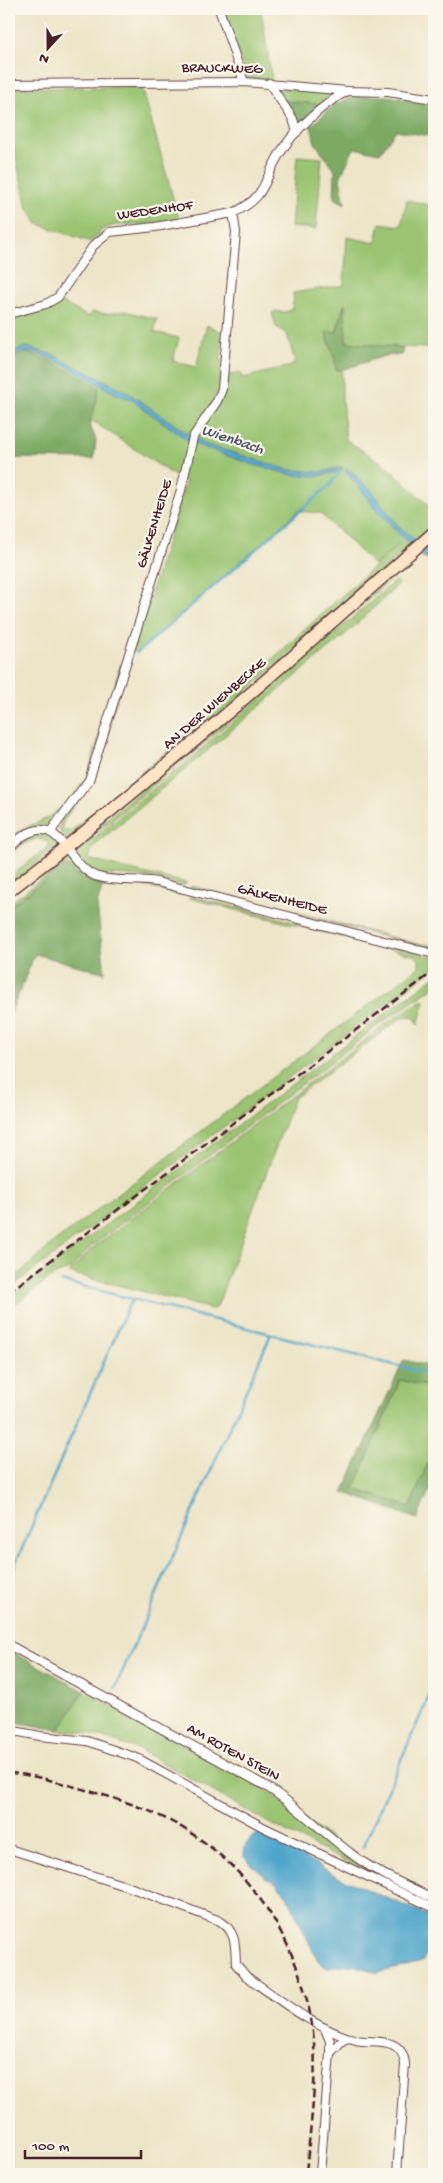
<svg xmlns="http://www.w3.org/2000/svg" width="443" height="2183" viewBox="0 0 443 2183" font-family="'Gochi Hand',sans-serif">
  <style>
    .green { fill: #9ac471; stroke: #72724e; fill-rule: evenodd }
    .forest { fill: #7baa63; stroke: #626447 }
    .water { fill: #4ea5cb; stroke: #4c627b }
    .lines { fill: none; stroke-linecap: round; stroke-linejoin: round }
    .stream { stroke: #4ea5cb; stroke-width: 2.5 }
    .street-casing { stroke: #623d42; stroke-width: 10 }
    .secondary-casing { stroke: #623d42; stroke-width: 14 }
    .street { stroke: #fff; stroke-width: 8 }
    .secondary { stroke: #ffe4c6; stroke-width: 11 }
    .rail { stroke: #4a1f2b; stroke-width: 2.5; stroke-dasharray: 8 4; stroke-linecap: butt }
    .labels { text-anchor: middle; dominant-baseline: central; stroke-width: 4.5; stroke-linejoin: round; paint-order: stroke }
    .street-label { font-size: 15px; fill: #4a1f2b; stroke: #fbf7ec }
    .water-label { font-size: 16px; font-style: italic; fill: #4c556b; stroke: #fbf7ec }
  </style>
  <rect width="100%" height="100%" fill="#fbf7ec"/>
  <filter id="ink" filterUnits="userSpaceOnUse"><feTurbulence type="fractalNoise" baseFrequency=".02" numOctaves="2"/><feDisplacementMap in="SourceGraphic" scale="10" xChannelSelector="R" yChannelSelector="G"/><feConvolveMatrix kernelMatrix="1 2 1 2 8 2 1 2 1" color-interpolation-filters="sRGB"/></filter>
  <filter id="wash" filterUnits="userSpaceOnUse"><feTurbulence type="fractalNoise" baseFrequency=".0096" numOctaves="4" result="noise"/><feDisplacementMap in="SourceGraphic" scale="20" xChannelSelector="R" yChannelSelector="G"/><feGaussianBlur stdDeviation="1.12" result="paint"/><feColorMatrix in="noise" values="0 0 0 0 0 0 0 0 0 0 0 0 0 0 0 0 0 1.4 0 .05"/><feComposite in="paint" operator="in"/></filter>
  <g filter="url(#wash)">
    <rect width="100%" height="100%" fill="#ede5c7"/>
    <g class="green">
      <path d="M223,9H261L272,81L247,78Z"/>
      <path d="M142,87L179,219L148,224L114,225L102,230L91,242L38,224L27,207L9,127V88Z"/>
      <path d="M274,88L333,92L300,130ZM285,101L317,104L301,125Z"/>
      <path d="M297,156L322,158L316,229L291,227Z"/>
      <path d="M407,200L434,206V306L429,348C401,348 374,345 346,342L344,305L336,332L326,333L335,360L336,370H342V400L346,440L384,464L434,510V561L427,560L407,547L408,549L197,735L71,838H64L59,830L62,818L89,784L126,668L93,778L62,824V828L69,832L206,719L400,543L374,565L320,513L298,511L137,653L133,650L186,481L175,476L91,420L89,452L9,454V318L61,302L89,317L91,312L106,314L124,311L157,319L154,332L179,338L173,361L196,367L207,325L222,332L220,387L209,408L214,411L223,397L227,376L240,372L243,378L291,366L295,362L287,334L276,327L272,313L274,311L284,312L291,310L294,300L293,293L344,285L347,237L376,243L380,223L401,226Z"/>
      <path d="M411,559L398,573C292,667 187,761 75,849L76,845Z"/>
      <path d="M396,580L398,585L345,635L103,838L92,848L89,859L121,868L187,883L183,886C169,883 154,879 140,877C108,873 100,881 75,855V853L183,765Z"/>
      <path d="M121,664L122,665L88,776L58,817L53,821L9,845V841L22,830L47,818L67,804L82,784L89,771Z"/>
      <path d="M32,833H48L57,844L55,850L9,886V878L49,846L47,842L37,838L20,846L9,856V850Z"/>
      <path d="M67,859L74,864L76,870L78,868L102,881L105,886L90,882L72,873L74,870L64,866L9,907V904Z"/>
      <path d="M112,882H144L178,890L181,896L138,884L110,886Z"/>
      <path d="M192,886L418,944L434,945V949L189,888Z"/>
      <path d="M191,896L434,957V968L9,1289V1283L53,1243L419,967V960L416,956L189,898Z"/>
      <path d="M434,977V987L383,1022L89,1248L71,1268L51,1277L9,1309V1298Z"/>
      <path d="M422,1000L425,1001L418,1025L416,1019L408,1016L401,1018L294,1098L217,1307L212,1309L69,1273L90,1250L390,1021Z"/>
      <path d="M400,1380L434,1388V1448L410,1507L354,1489Z"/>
      <path d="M84,1691L268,1791L370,1869L368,1873L269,1823L140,1750L88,1733L59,1730Z"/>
    </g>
    <g class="forest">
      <path d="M356,96H388L434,104V137L396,130L380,153L354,148L340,178L345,204L334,198L335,171L315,143L311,126L335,104Z"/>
      <path d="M284,101L318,104L301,125Z"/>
      <path d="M345,303L346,342L403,348L402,355L385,356L341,370H336L335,360L326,332H337Z"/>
      <path d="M24,352C51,360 75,373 99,388L96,404L89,423L96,440L94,459L9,458V357Z"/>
      <path d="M64,866L74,870L73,873L90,882L103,886L97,904L105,973L35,954L9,1017V907Z"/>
      <path d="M404,1360L434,1367V1388L400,1380L354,1489L410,1507L434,1448V1480L417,1519L343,1492Z"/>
      <path d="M9,1650L84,1691L59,1730L9,1721Z"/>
    </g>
    <g class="water">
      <path d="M27,347L53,355L126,391L191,436L189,441L130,399L116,394L67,366L36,353L24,352L9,357V352Z"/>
      <path d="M197,438L205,444L289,470L320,472L343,467L341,471L319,476L292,475L251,464L194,444Z"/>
      <path d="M347,468L371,490L400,528L431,553H434V558H427L401,536L375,508L357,484L345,472Z"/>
      <path d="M262,1832L340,1878L434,1918V1949L430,1948L422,1962L378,1973L353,1965L327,1968L318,1961L286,1894L276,1883L265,1877L244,1857C243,1845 250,1836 262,1832Z"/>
    </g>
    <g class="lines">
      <g class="stream">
        <path d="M137,653L329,486L338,475L340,469"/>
        <path d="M61,1281L434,1375"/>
        <path d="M9,1578L129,1305L134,1299"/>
        <path d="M115,1688L271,1334"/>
        <path d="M363,1847L434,1685"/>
      </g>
    </g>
  </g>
  <g filter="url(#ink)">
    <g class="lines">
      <defs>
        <g id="street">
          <path d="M219,9L244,82"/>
          <path d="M269,83L293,119L297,132"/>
          <path d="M9,84L244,82L348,91L388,92L434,99"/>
          <path d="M9,314L46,304L58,297L93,246L110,232L155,227L233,213C267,197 262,183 279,155C292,132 325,102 348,91"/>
          <path d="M51,831L89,780L181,490L193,437L217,401L222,389L236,232L233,213"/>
          <path d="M9,847C16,842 22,835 31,832C60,819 70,866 95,876C115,883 137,878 157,882L434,954"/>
          <path d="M9,1645L264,1785C295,1804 320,1830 349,1852C374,1872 406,1885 434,1899"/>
          <path d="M9,1730L40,1736L87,1741L137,1758L263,1827L434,1908"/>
          <path d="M9,1849L132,1888L220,1921C237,1932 235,1946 236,1964L246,1976C280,2000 315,2029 356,2040C374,2044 402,2035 405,2064L397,2174"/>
          <path d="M330,2053L343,2040L350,2038"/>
          <path d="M320,2174L330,2053V2041L325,2029"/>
        </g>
        <path id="secondary" d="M9,891C157,778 295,655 434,532"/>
      </defs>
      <use href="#street" class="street-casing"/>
      <use href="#secondary" class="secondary-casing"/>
      <use href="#street" class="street"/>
      <use href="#secondary" class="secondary"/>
      <g class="rail">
        <path d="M9,1292L434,971"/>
        <path d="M9,1773C35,1775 61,1783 86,1790C110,1797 135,1804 158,1815C241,1853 295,1931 311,2019C320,2067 310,2125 306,2174"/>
      </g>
    </g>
  </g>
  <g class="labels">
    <g class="street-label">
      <text transform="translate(222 69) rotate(1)">BRAUCKWEG</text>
      <text transform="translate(155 211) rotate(-8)">WEDENHOF</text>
      <text transform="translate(155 524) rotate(-73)">GÄLKENHEIDE</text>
      <text transform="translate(215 704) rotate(-41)">AN DER WIENBECKE</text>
      <text transform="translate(282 900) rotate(14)">GÄLKENHEIDE</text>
      <text transform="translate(233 1753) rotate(29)">AM ROTEN STEIN</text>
    </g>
    <g class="water-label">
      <text transform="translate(232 441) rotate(19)">Wienbach</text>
    </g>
  </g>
  <rect width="443" height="2183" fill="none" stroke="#fbf7ec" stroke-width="30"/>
  <g transform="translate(48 48) rotate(201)" stroke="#fbf7ec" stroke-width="4" paint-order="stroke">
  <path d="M0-4L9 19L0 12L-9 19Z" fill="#4a1f2b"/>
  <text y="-8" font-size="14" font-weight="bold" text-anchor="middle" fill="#4a1f2b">N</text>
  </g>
  <path d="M25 2150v8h116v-8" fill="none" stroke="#4a1f2b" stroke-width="2.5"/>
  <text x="32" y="2150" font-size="15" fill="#4a1f2b" stroke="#fbf7ec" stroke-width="4" paint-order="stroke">100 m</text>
</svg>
